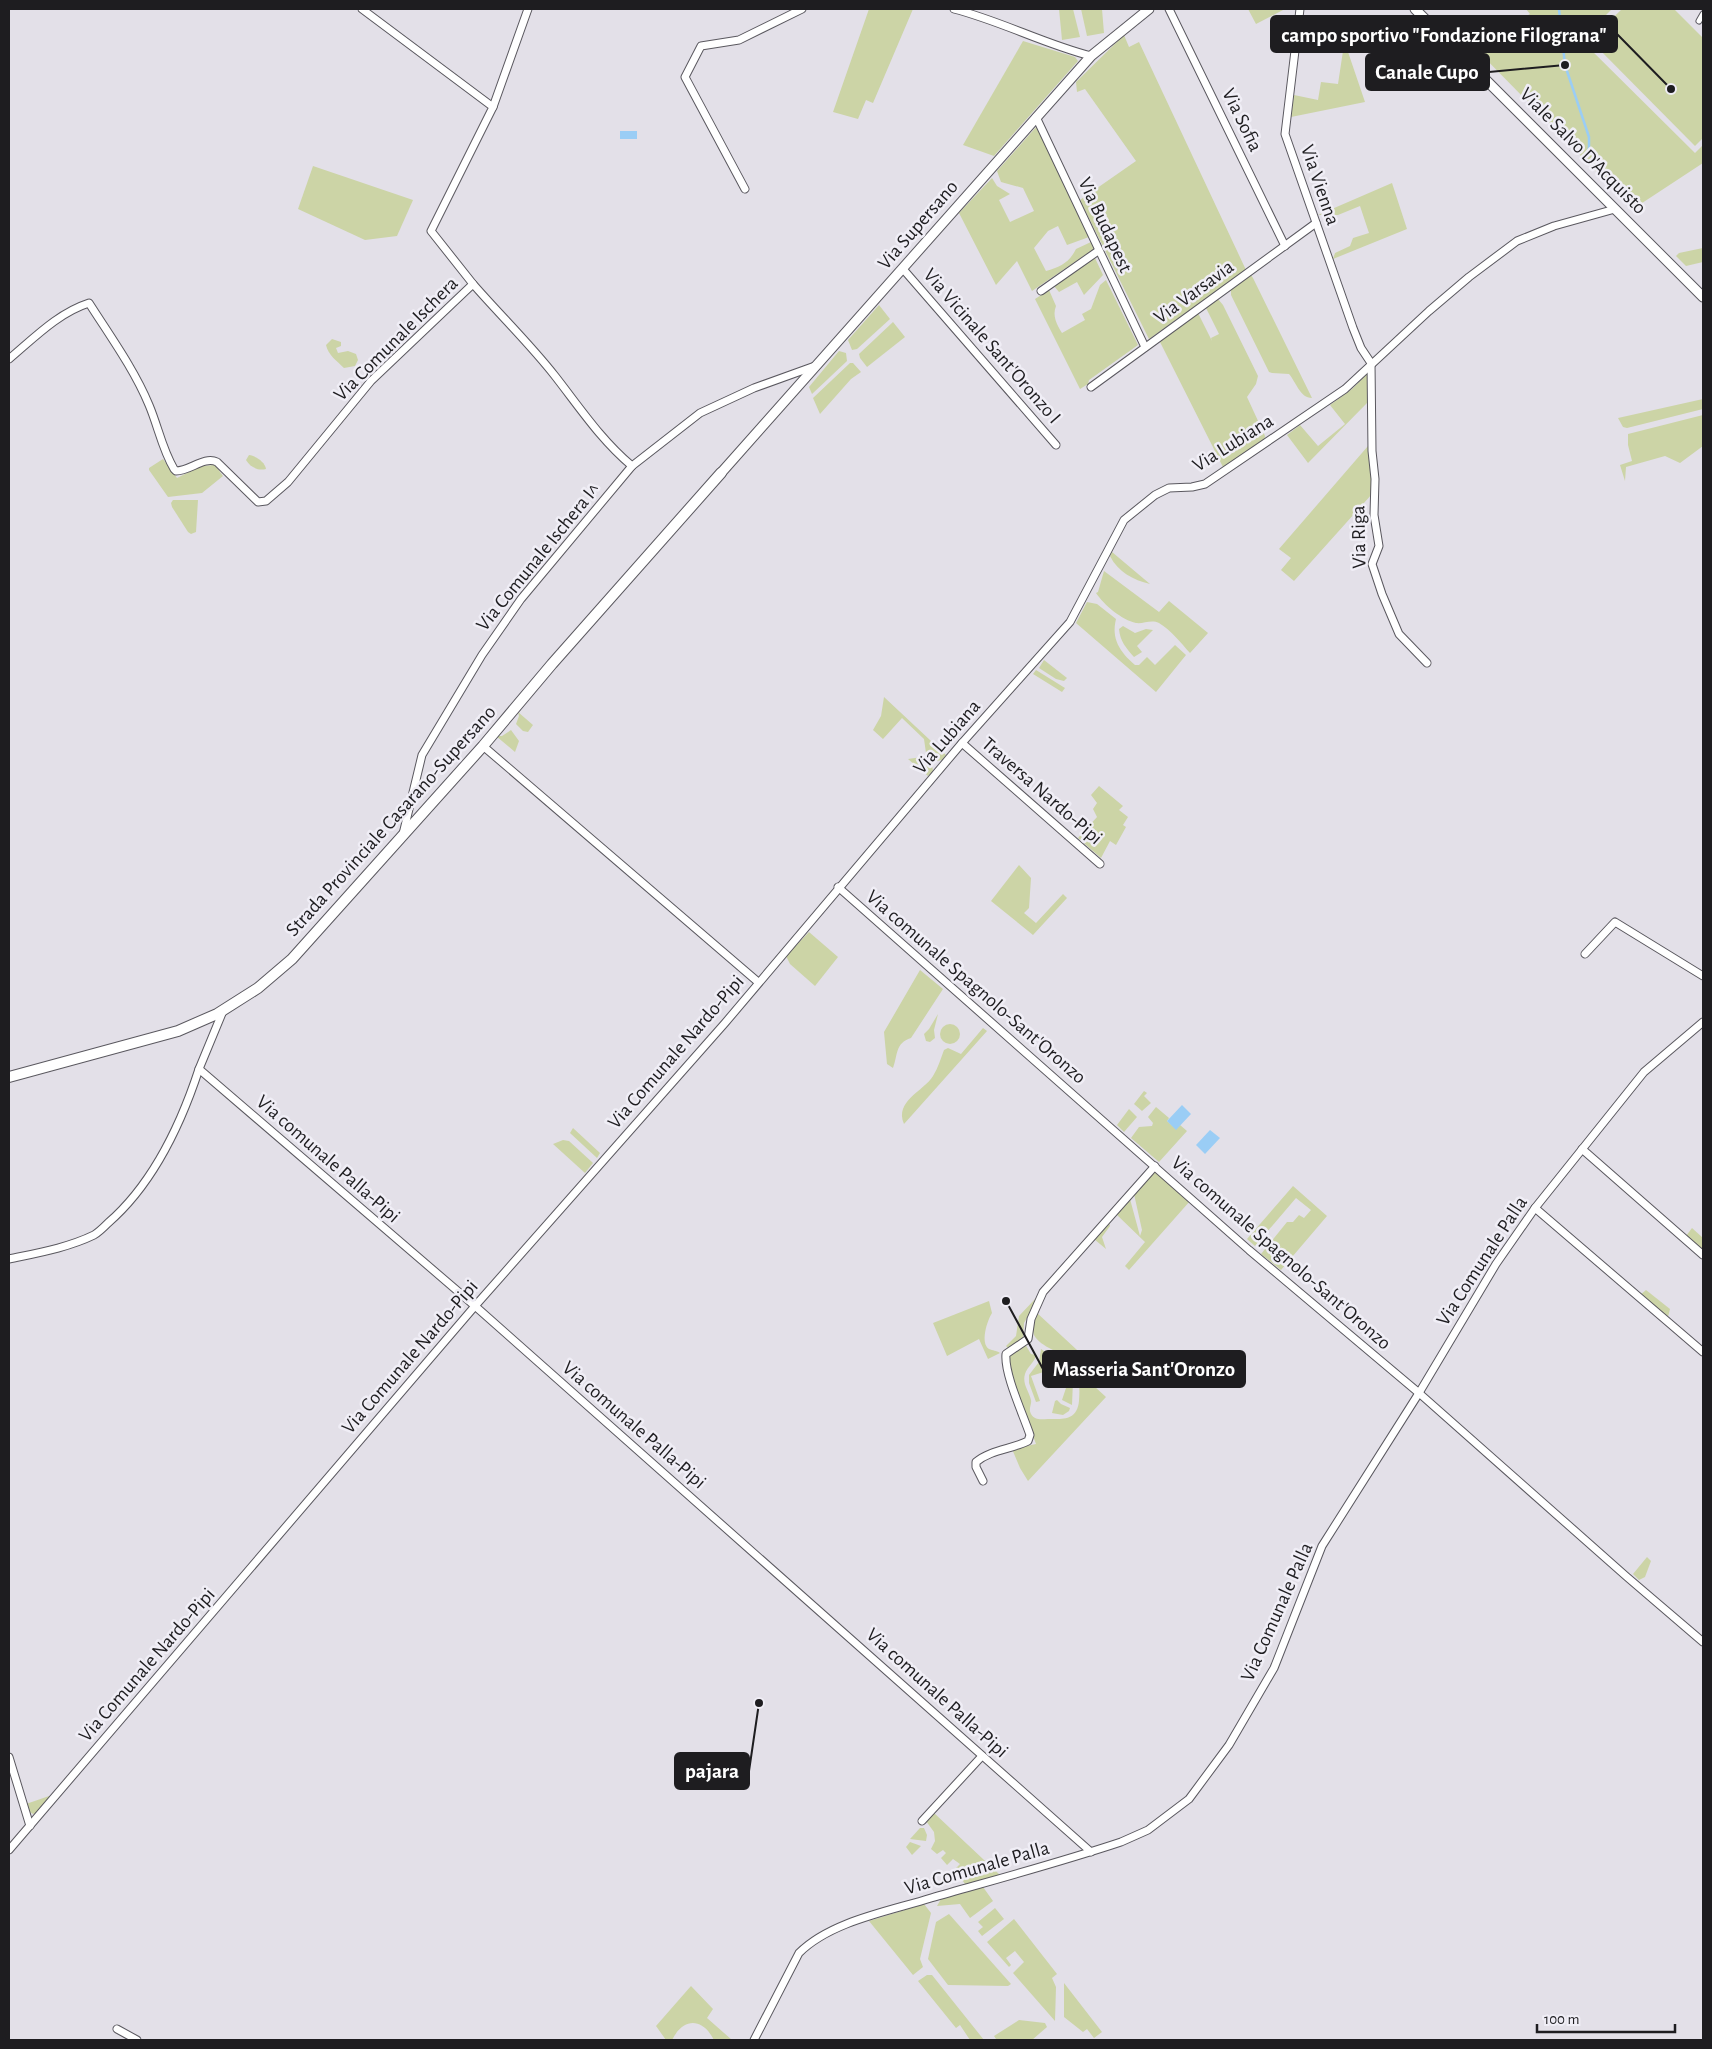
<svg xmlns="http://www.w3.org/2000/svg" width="1712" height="2049" viewBox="0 0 1712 2049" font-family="'Alegreya Sans',sans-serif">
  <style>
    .green { fill: #ccd4a6 }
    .water { fill: #9acdf5 }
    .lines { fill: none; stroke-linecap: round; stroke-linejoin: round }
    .stream { stroke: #9acdf5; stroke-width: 2.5 }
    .pedestrian-casing { stroke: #5a585f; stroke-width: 7 }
    .minor-casing { stroke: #5a585f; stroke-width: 9 }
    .tertiary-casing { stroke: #5a585f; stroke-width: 11 }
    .secondary-casing { stroke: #5a585f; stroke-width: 12 }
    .pedestrian { stroke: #fff; stroke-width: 5 }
    .minor { stroke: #fff; stroke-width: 7 }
    .tertiary { stroke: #fff; stroke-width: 9 }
    .secondary { stroke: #fff; stroke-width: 10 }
    .labels { text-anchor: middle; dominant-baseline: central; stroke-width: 5; stroke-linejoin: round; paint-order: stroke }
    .street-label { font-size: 20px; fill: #1e1d20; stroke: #f0eef6 }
    .leader { fill: none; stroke: #1e1d20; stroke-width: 2 }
    .callout-dot { fill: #1e1d20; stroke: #f0eef6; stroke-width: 2 }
    .callout { fill: #1e1d20; stroke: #1e1d20; stroke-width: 2 }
    .callout-label { font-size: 21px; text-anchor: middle; font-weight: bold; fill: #fff }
  </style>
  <rect width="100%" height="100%" fill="#e3e0e8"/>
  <g class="green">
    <path d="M869,9H913L873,103L866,100L858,119L833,112Z"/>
    <path d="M1059,9H1073L1080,37L1062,40Z"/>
    <path d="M1081,9H1102L1104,33L1087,36Z"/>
    <path d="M1248,9H1285L1256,24Z"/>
    <path d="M1526,9H1612L1581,40L1695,153L1703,145V163L1633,209L1473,46L1530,14Z"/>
    <path d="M1622,9H1674L1703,38V138L1695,146L1590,40Z"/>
    <path d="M1124,35L1129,47L1139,42L1246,270L1149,339L1080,200L1136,161L1085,89L1077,92L1076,82Z"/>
    <path d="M1023,41L1075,57L1078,61L994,156L963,145Z"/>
    <path d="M1343,51L1348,52L1365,102L1291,117L1294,95L1318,100L1321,82L1338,84Z"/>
    <path d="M1037,126L1089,237L1067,245L1058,226L1048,231L1034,248L1046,271C1060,267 1069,263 1076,249L1091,242L1094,249L1032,291L1017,261L996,285L959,213L992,178L997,186L1010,194L999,200L1010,222L1034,211L1023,188L1001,182L997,171Z"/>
    <path d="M313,166L413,200L397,236L365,240L298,209Z"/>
    <path d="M1392,183L1407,229L1333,259L1335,253L1350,246L1353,238L1369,233L1360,206L1338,215H1318Z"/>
    <path d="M1703,248V262L1686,266L1676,256L1679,253Z"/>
    <path d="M1095,258L1103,275L1084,295L1077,282L1059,292L1054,286Z"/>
    <path d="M1251,275L1253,278L1312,398C1300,398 1296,382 1289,374L1272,373L1269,372L1231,295V290Z"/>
    <path d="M1106,280L1138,345L1089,380L1088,384L1080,389L1035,299L1049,290L1056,306C1052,316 1057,325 1062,333L1085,320L1082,314L1091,309L1100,285Z"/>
    <path d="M1218,299L1223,305L1258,376L1256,384L1247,397L1265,436L1264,441L1224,469L1160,342L1198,313L1212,341L1211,338L1219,334L1206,308Z"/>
    <path d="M879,305L890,319L857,349L852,350L848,340Z"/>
    <path d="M893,322L905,337L867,367L860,358L859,354Z"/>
    <path d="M332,339L341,342V346L336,348L338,353L348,351L356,354L358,360L355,366L344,368C337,361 328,355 326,345Z"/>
    <path d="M839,351L846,353L847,361L812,394L809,387Z"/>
    <path d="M850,363H853L861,372L851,379L820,414L813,398Z"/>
    <path d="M1368,373L1367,403L1308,463L1287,435L1300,425L1318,446L1345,424L1330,405L1352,389Z"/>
    <path d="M1703,399V409L1627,428L1623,427L1618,418Z"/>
    <path d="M1703,415V446L1680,463L1665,456L1626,467L1625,481L1620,465L1632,461L1628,445V434Z"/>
    <path d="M1368,446L1373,478L1372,494L1294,581L1281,570L1291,558L1279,549Z"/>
    <path d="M249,455C256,456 265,462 266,469C258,471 250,467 246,460Z"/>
    <path d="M163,459L177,478L201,466L215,465L223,476L202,493L168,497L149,470V468Z"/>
    <path d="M173,500H198L196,532L191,534L188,532L172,507L171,503Z"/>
    <path d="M1112,552L1150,584C1133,580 1118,572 1110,556Z"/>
    <path d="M1104,571L1159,612L1169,601L1208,633L1190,653C1181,643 1171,630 1159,623C1151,619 1144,624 1136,623C1122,620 1104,605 1096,593L1098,592Z"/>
    <path d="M1087,602L1097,604L1116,619C1111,639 1120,652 1135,665H1139L1147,657L1155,665L1175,645L1186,655L1156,692L1076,623Z"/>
    <path d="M1123,626L1135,633L1146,629L1153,630L1137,646L1142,652L1134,657C1126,648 1120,641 1119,629Z"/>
    <path d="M1044,660L1067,678L1064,681L1056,679L1039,668Z"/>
    <path d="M1036,670L1065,688L1062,692L1033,674Z"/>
    <path d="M884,697L946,755L942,760L936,761L926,753L924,739L902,718L883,739L873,730L881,716Z"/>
    <path d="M518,712L533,725L528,732L523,731L516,724L519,716Z"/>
    <path d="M511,730L519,741L515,752L496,736H502Z"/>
    <path d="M922,757L932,765L933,771L928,776L908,759Z"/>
    <path d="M1099,786L1123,806L1119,810L1128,817L1123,825L1126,827L1116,845L1110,841L1101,858L1078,838L1097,817L1093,809L1097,803L1091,795Z"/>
    <path d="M1019,865L1031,878L1029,908L1024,913L1036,923L1063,894L1067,898L1033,935L991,901Z"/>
    <path d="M809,932L838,957L815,986L790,964L786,956Z"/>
    <path d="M920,970L943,989L911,1038C895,1043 898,1055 893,1068L887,1064L884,1032Z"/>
    <path d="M938,1014L934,1030L935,1038L930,1042L926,1041L924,1034L929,1029Z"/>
    <circle cx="950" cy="1034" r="10"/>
    <path d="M983,1028L987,1031L904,1124C894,1101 924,1091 933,1076C938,1068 941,1058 944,1050L948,1048L961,1054Z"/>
    <path d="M1144,1091L1147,1093L1144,1096L1151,1103L1142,1111L1134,1104Z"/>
    <path d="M1156,1107L1169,1118L1167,1121L1176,1129L1180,1125L1187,1131L1159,1162L1131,1138L1139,1127L1152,1126L1153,1123L1148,1117Z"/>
    <path d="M1129,1109L1137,1117L1124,1132L1117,1125Z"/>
    <path d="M573,1128L600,1153L597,1158L570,1133Z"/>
    <path d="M563,1140L569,1141L593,1163L585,1173L553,1144Z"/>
    <path d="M1154,1171L1190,1201L1129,1270L1125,1266L1145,1242L1116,1214L1130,1199L1140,1236L1142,1230L1134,1194Z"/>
    <path d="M1293,1186L1327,1216L1281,1270L1261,1254L1287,1222H1293L1299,1215L1304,1218L1311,1210L1296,1198L1255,1246L1247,1239Z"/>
    <path d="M1109,1222L1110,1226L1102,1237L1106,1249L1094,1239Z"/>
    <path d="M1692,1228L1703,1238V1251L1686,1236Z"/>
    <path d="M1646,1290L1670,1309L1668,1317L1666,1318L1640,1295Z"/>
    <path d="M1036,1298L1037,1300L1024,1323L1023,1338L1008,1348L1006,1346L1016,1336L1019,1316Z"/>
    <path d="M989,1301L992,1313C987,1321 980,1343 989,1349C993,1351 996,1350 1000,1353L988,1359L979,1339L947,1356L933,1323Z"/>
    <path d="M1036,1312L1104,1375L1094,1386L1106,1397L1028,1481L1020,1468L1012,1449L1036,1444L1009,1370L1007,1357L1025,1344L1031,1354L1036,1355C1035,1362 1027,1367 1025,1374C1022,1384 1029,1391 1031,1400C1032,1404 1028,1409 1031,1414C1035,1421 1042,1419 1048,1419C1063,1419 1077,1421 1079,1401C1081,1374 1076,1362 1051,1349C1045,1346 1037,1341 1034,1335C1031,1327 1034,1319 1036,1312Z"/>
    <path d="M1041,1349L1066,1366L1072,1377L1066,1380L1063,1386L1057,1371L1053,1369L1031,1376L1040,1401L1036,1402L1029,1383V1375L1039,1362Z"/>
    <path d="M1073,1381L1072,1405L1062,1400L1067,1385Z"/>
    <path d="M1057,1400L1061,1404L1070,1408L1069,1411L1063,1415L1052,1413L1055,1401Z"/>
    <path d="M1647,1557L1651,1561L1645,1577L1639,1580L1633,1574Z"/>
    <path d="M52,1795L38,1812L33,1814L28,1811L26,1804Z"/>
    <path d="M934,1813L1000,1875L966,1885L954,1870L960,1864L953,1859L947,1865L941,1858L946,1853L943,1850L937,1854L931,1849L935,1841L934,1832L926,1821Z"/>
    <path d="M920,1828H924L927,1835L926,1841L910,1839Z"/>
    <path d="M910,1842L921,1846L912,1855L906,1847Z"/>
    <path d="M983,1887L993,1901L970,1918L960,1904L937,1906L941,1899Z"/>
    <path d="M924,1904L931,1913L920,1959L923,1967L913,1975L869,1921Z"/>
    <path d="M995,1908L1004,1919L982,1936L978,1931L983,1927L978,1922Z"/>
    <path d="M949,1914L1011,1984L1008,1986L948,1985L928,1959L936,1922Z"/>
    <path d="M1014,1919L1057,1974L1052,1978L1056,1987L1055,2021L1013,1973L1024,1962L1015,1951L1006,1958L1011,1965L1009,1967L987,1942Z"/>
    <path d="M927,1975H932L984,2040H970L960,2025L956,2028L918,1981Z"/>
    <path d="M1064,1983L1102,2032L1094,2038L1087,2029L1083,2032L1064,2017Z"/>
    <path d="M691,1986L713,2009L707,2018L732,2040H714C702,2017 683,2018 672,2040H666L656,2026Z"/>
    <path d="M1019,2020L1045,2023L1047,2027L1032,2040L996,2039L994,2036Z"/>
  </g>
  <g class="water">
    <rect x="620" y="131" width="17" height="8"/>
    <path d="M1182,1105L1191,1114L1176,1130L1167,1121Z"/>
    <path d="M1210,1130L1220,1138L1205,1154L1196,1145Z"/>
  </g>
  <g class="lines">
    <path class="stream" d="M1559,9L1565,65L1589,137V148L1586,156"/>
    <defs>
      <path id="pedestrian" d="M1699,21L1703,14"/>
      <g id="minor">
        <path d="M362,9L493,107L431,231L473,284"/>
        <path d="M954,9C1001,21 1044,44 1091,56"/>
        <path d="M1169,9L1285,246"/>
        <path d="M1300,9L1285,134L1353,328L1361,348L1371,363L1372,451L1375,479L1374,515L1379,546L1372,564L1382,594L1399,634L1427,663"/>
        <path d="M493,107L528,9"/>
        <path d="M1036,117L1145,347"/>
        <path d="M745,189L685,77L701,46L739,40L802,9"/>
        <path d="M903,269L1056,445"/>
        <path d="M1041,291L1098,251"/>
        <path d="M9,359C34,338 58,313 89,303C110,336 134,369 149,405C158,426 162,449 174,469L176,471C190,471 204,456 217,462L258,502L266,501L288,482L371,381L473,284C500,315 530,344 555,376C580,408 601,440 632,466L700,413L754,388L815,366"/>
        <path d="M1091,387L1316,223"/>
        <path d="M962,743L1100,864"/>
        <path d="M483,746L758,982"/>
        <path d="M403,834L422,755L482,655L521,599L632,466"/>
        <path d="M838,887L1249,1250L1419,1393L1627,1577L1703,1642"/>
        <path d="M1585,954L1615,922L1703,976"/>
        <path d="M223,1011L199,1069L475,1306L1091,1852"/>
        <path d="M1582,1149L1703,1255"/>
        <path d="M1535,1208L1703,1352"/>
        <path d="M9,1259C37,1253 67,1248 94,1235C99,1232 104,1227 108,1223C153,1184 181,1124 199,1069"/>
        <path d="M983,1481L976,1467V1462C990,1450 1012,1449 1028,1441L1030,1435C1023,1414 1004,1374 1006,1354L1028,1339L1031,1319L1043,1292L1155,1166"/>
        <path d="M9,1757L30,1826"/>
        <path d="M922,1821L982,1756"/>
        <path d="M9,1850L475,1306L725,1023L962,743L1070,622L1124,520L1155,495L1169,488L1192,487L1205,484L1345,389L1429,311L1469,277L1517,241L1554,226L1615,209"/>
        <path d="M117,2029L137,2040"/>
        <path d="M754,2040L799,1953C831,1921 890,1911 931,1898C994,1880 1058,1863 1121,1842L1148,1830L1189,1799L1229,1745L1274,1668L1322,1546L1419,1393L1496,1264L1535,1208L1644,1072L1703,1022"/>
      </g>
      <g id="tertiary">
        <path d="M1415,9L1703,297"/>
        <path d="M721,473L1091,56L1149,9"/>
      </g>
      <path id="secondary" d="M9,1077L178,1031L217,1014L258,988L292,959L483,746L552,664L721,473"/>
    </defs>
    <use href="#pedestrian" class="pedestrian-casing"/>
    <use href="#minor" class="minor-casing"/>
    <use href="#tertiary" class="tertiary-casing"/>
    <use href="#secondary" class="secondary-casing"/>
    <use href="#pedestrian" class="pedestrian"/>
    <use href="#minor" class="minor"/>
    <use href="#tertiary" class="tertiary"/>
    <use href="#secondary" class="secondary"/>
  </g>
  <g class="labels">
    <g class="street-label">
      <text transform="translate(1242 120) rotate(64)">Via Sofia</text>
      <text transform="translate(1583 151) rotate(45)">Viale Salvo D'Acquisto</text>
      <text transform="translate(1320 185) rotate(71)">Via Vienna</text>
      <text transform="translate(918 225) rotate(-49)">Via Supersano</text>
      <text transform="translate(1105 225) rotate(65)">Via Budapest</text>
      <text transform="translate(1194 292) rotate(-36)">Via Varsavia</text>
      <text transform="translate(396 339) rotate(-45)">Via Comunale Ischera</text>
      <text transform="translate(992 346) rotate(49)">Via Vicinale Sant'Oronzo I</text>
      <text transform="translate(1233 443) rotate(-32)">Via Lubiana</text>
      <text transform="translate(1359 537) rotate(-91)">Via Riga</text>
      <text transform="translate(538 557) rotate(-51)">Via Comunale Ischera I^</text>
      <text transform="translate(947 737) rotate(-49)">Via Lubiana</text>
      <text transform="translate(1042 791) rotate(41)">Traversa Nardo-Pipi</text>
      <text transform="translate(391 821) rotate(-48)">Strada Provinciale Casarano-Supersano</text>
      <text transform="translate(976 987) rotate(41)">Via comunale Spagnolo-Sant'Oronzo</text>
      <text transform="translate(676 1052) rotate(-49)">Via Comunale Nardo-Pipi</text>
      <text transform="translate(328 1159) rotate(41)">Via comunale Palla-Pipi</text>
      <text transform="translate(1281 1253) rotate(41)">Via comunale Spagnolo-Sant'Oronzo</text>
      <text transform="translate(1482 1261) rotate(-57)">Via Comunale Palla</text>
      <text transform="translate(410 1357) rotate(-49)">Via Comunale Nardo-Pipi</text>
      <text transform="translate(634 1425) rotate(41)">Via comunale Palla-Pipi</text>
      <text transform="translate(1277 1612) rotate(-66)">Via Comunale Palla</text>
      <text transform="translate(147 1665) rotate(-49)">Via Comunale Nardo-Pipi</text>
      <text transform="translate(937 1693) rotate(42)">Via comunale Palla-Pipi</text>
      <text transform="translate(977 1868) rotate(-16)">Via Comunale Palla</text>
    </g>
  </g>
  <path class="leader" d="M1671 89L1617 34M1565 65L1489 72M1006 1301L1043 1369M759 1703L749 1771"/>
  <g class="callout-dot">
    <circle cx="1671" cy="89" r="5"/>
    <circle cx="1565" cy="65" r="5"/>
    <circle cx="1006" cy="1301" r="5"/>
    <circle cx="759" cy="1703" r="5"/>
  </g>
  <g class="callout">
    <rect x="1271" y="16" width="346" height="36" rx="5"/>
    <rect x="1366" y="54" width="123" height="36" rx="5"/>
    <rect x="1043" y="1351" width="202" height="36" rx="5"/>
    <rect x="675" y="1753" width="74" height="36" rx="5"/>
  </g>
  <g class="callout-label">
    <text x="1444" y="42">campo sportivo "Fondazione Filograna"</text>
    <text x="1427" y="79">Canale Cupo</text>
    <text x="1144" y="1376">Masseria Sant'Oronzo</text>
    <text x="712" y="1778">pajara</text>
  </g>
  <rect width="1712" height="2049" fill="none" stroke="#1e1d20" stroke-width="20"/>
  <path d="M1537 2024v8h138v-8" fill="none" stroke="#1e1d20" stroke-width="2.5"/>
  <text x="1544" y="2024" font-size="15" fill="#1e1d20" stroke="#f0eef6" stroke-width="4" paint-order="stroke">100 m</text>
</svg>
